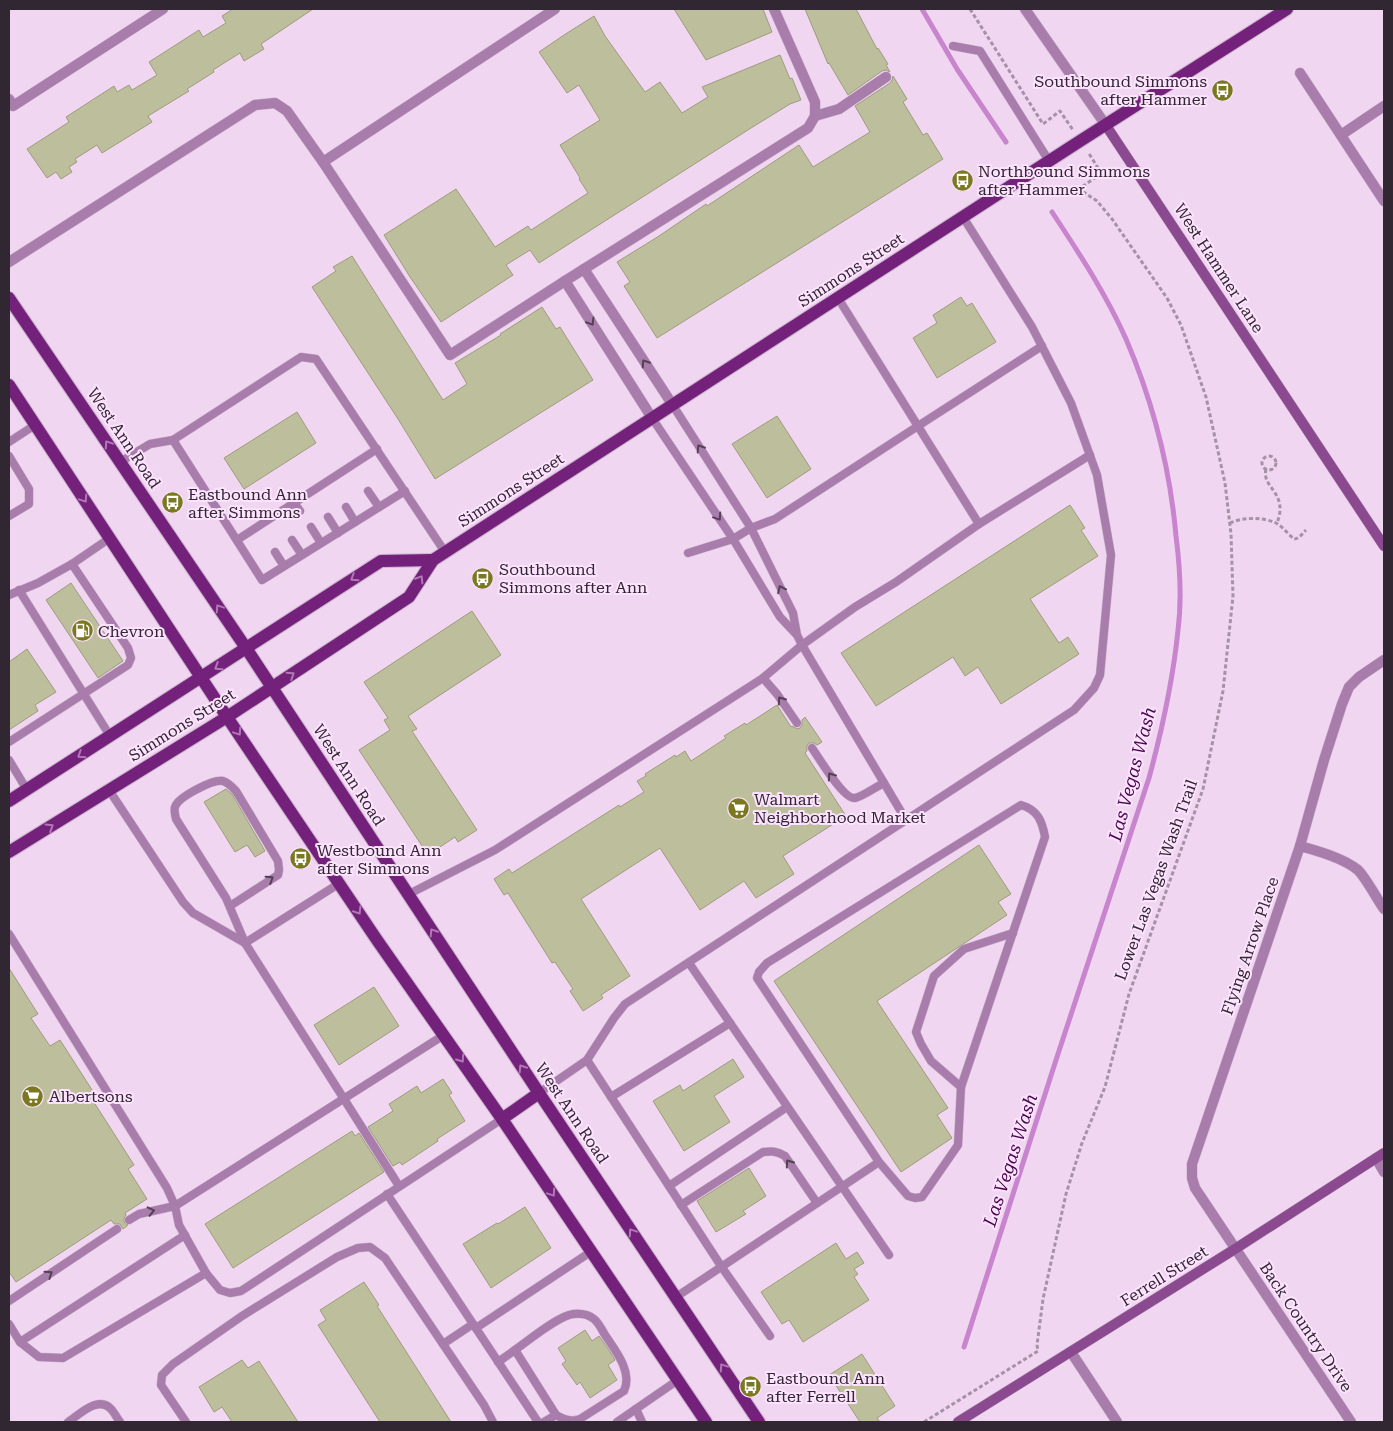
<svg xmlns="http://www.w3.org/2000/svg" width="1393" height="1431" viewBox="0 0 1393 1431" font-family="'Roboto Serif',serif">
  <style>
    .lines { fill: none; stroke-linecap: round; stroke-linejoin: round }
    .stream { stroke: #c884cd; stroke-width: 5 }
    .building { fill: #bdbe9b; stroke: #9d9d7c }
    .lane-casing { stroke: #cab3cb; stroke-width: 9 }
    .street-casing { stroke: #cab3cb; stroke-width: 11 }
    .secondary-casing { stroke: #cab3cb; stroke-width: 11 }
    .primary-casing { stroke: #cab3cb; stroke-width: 14 }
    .path { stroke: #a692a7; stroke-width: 3; stroke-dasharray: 4 2.5; stroke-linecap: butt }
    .lane { stroke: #a87cab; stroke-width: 8 }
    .street { stroke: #a87cab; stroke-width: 10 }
    .secondary { stroke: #8b4a90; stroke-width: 10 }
    .primary { stroke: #74217b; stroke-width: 12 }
    .oneway { stroke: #554056 }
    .oneway2 { stroke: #b278b6 }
    .labels { text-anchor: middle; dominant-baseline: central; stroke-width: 4; stroke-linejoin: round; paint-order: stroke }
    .poi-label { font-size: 16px; fill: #312732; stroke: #fde3ff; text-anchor: start }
    .street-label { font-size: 16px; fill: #312732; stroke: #fde3ff }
    .water-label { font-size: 18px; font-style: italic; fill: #49084e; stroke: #fde3ff }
  </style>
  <rect width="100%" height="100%" fill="#f0d6f1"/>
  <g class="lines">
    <g class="stream">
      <path d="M922,9L957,69L1006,142"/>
      <path d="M964,1347L1056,1060L1149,778C1162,730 1173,680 1178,630C1182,599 1180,567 1176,536C1170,468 1153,402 1126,339C1106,294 1079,253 1052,212"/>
    </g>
  </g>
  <g class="building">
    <path d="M233,9H313L261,44L264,49L244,61L240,53L213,70L214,72L187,89L189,91L148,116L152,122L102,153L97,145L75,159L77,162L69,167L72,172L61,179L56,172L47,178L27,149L69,122L66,117L114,86L117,92L129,85L132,90L157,75L149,62L199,30L203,37L226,23L222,16Z"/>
    <path d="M674,9H763L772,32L706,60Z"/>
    <path d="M805,9H856L877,49L878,48L888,64L886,65L890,72L886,70L882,71L848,95L829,63L828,64Z"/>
    <path d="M594,16L605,36L645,92L660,82L682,113L708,97L702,87L780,55L790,79L792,78L801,100L790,104L751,128L539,263L530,250L506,265L513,275L441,322L410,277L384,235L456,189L495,247L528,226L531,230L588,193L579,179L580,178L560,145L600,120L579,85L567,93L539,52L564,35Z"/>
    <path d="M893,76L907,99L903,102L923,135L927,133L943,159L657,338L624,286L630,282L617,262L659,236L706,204L707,206L799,145L813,167L870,132L855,106L890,83L892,80Z"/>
    <path d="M352,256L443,400L467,384L455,363L501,335L500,334L542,307L556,329L560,327L593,380L435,479L398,419L312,287L336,271L333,267Z"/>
    <path d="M961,297L967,306L972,303L996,342L937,378L913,338L937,323L933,315Z"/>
    <path d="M297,412L316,443L244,489L224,458Z"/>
    <path d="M777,416L811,469L767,498L732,444Z"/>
    <path d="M1070,505L1085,528L1081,530L1098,556L1030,599L1059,643L1068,637L1079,654L1001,704L978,667L965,676L953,657L876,706L841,653Z"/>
    <path d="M71,583L123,661L98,678L46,600Z"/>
    <path d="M472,611L501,655L408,716L417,729L412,731L477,830L458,842L455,837L428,855L359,750L390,730L384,720L388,718L364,682Z"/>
    <path d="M27,649L56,692L35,705L38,711L9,730V662Z"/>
    <path d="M777,705L791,727L792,726L797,729L800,728L802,725V720L805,717L822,742L817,745L814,743H809L807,746V751L805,753L846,816L783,856L794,874L756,898L744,881L700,910L660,848L581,899L630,976L601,995L603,998L583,1011L570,991L573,989L555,962L552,963L508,893L504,895L494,879L509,869L512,873L619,805L620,807L644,792L637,781L646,776L645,774L675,755L676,757L685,751L691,761L726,738L724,736L745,723L746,725Z"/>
    <path d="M226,789L232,794L265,851L255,857L247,845L235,852L204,802Z"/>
    <path d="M979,845L1011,894L998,902L1007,915L877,1001L948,1108L937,1115L952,1138L901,1172L774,981Z"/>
    <path d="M9,968L38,1014L31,1018L50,1046L60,1040L94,1093L90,1096L134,1165L128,1169L147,1199L125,1213L126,1215L124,1218V1222L128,1225L123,1229L120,1224H114L111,1220L16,1282L9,1272Z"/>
    <path d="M374,987L399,1026L339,1065L314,1025Z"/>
    <path d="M733,1059L744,1077L714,1096L730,1122L684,1151L653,1101L680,1085L683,1091Z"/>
    <path d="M443,1079L452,1093L449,1095L465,1121L437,1139L438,1141L402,1165L400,1162L393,1166L368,1127L393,1111L389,1104L417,1086L421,1093Z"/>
    <path d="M352,1131L355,1136L359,1133L384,1172L233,1268L205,1224Z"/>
    <path d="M749,1168L766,1196L743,1211L746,1214L716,1232L697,1201Z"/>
    <path d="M525,1207L551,1248L491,1288L463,1244L497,1223L498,1224Z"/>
    <path d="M836,1243L846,1259L857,1252L864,1263L854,1269L858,1274L854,1277L869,1300L803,1342L789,1320L782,1324L761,1292Z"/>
    <path d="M364,1282L379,1305L377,1306L451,1422H380L318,1325L326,1320L320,1310Z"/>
    <path d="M585,1330L592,1341L599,1336L609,1350L615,1360L608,1365L617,1380L590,1398L580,1382L577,1385L562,1364L566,1361L558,1348Z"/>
    <path d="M862,1354L895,1406L877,1418L880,1422H860L829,1375Z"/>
    <path d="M242,1360L248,1368L259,1361L298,1422H232L222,1407L214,1412L199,1387Z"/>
  </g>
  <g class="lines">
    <defs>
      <g id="lane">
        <path d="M953,46L980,51L1049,161"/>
        <path d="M838,298L979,524"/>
        <path d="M672,404L751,528L793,613L797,635L802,645L906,820"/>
        <path d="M652,418L733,539L780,617L796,634"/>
        <path d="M173,440L262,580L405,491"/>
        <path d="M9,442L35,425"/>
        <path d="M9,456L29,489V504L9,516"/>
        <path d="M120,462L150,444L173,440L301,357L316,359L445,552"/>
        <path d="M368,491L379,507"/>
        <path d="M294,503L300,511"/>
        <path d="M346,507L355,522"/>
        <path d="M328,517L338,533"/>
        <path d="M311,527L321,543"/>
        <path d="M237,540L377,449"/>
        <path d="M292,540L302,555"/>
        <path d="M275,552L284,566"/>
        <path d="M688,553L733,539L751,528L775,519L918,426L1042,346"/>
        <path d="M19,590L110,736"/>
        <path d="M9,595L38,583L72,564L110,538"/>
        <path d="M763,678L777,694L797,723"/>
        <path d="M9,742L128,665L131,658L128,648L72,564"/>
        <path d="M812,748C819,758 844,800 855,798C862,797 877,786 884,783"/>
        <path d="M9,760L27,790"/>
        <path d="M109,790L183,902L193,913L245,943L344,1099L399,1186"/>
        <path d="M409,894L495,850L763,678L802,645L855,607L896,582L979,524L1090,455"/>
        <path d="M230,906L278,875L279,870L278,861L236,791C232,787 229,783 223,781C213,779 178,797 175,807C174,810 175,815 176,819L226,898L245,943L340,883"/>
        <path d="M9,934L167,1188L175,1206L179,1225L206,1273L220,1290L230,1293L241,1291L502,1119"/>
        <path d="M689,963L889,1255"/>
        <path d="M587,1060L721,1266L770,1336"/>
        <path d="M961,1087L931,1061L921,1044L916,1032L934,976L964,949L1013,933"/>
        <path d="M539,1093L587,1060L614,1018L625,1004L1074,710L1094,688L1100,675L1111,555L1097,475L1071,403L1032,327L963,217"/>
        <path d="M611,1097L730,1023"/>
        <path d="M669,1186L787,1107"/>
        <path d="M387,1194L538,1422"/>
        <path d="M681,1205L763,1152C772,1151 777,1151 785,1156L817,1203"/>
        <path d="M129,1220L139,1214L175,1206L444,1035"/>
        <path d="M676,1297L879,1162L908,1196L915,1198L922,1197L958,1145L961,1087L1045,837C1042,821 1038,810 1021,805L767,963L759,972L757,978L879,1162"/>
        <path d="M9,1301L117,1229"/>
        <path d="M9,1324L20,1342L39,1357L63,1358L206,1273"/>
        <path d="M476,1328L592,1251"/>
        <path d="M20,1342L185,1235"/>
        <path d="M443,1344L473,1324"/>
        <path d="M515,1350C529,1340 558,1316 573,1314C581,1313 588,1314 594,1319C599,1323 602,1330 605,1335C615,1350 633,1372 624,1391L580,1419C571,1422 565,1420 556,1415"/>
        <path d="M498,1362L515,1350L556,1415L544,1422"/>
        <path d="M636,1409L642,1422"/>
        <path d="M68,1422C79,1415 98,1395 111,1409C114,1412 117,1418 120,1422"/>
        <path d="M186,1422L161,1385L162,1375L173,1364L242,1316L337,1257L358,1248L370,1247L385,1258L484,1405L493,1422"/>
        <path d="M617,1422L678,1380"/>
      </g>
      <g id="street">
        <path d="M1025,9L1105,124"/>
        <path d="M1300,73L1384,201"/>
        <path d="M9,99L13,106L163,9"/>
        <path d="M815,116L839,109L886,77"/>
        <path d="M1341,135L1384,106"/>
        <path d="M323,162L555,9"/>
        <path d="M9,262L255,105L275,103L287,111L323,162L450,355L565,281L808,128L815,116V102L774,9"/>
        <path d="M584,269L672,404"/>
        <path d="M565,281L652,418"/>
        <path d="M1300,846C1318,851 1343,858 1358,870C1366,878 1377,899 1384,909"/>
        <path d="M1376,1158L1384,1172"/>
        <path d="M1071,1352L1117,1422"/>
        <path d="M1351,1422L1195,1188L1192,1178V1164L1300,846L1324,760L1342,704L1349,687L1359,677L1384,660"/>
      </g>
      <g id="secondary">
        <path d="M1105,124L1384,546"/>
        <path d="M958,1422L1235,1249L1384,1153"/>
      </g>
      <g id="primary">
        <path d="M9,298L246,648L539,1093L759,1422"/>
        <path d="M9,385L227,717L377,940L502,1119L706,1422"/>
        <path d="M9,801L381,561L433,560"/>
        <path d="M9,852L227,717L409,597L433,560L1080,141L1287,9"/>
        <path d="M502,1119L539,1093"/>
      </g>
    </defs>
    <use href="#lane" class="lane-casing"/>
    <use href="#street" class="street-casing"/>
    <use href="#secondary" class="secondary-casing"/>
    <use href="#primary" class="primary-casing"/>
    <g class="path">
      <path d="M970,9L1043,124L1060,111L1073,130"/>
      <circle cx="1269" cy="463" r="7"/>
      <path d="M1266,469C1261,488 1289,492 1277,523"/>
      <path d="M1230,523C1243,517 1263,517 1276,523C1282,526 1288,534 1294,539C1299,539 1302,534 1306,530"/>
      <path d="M924,1422L1038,1351L1037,1345L1043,1299L1066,1194L1082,1143L1105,1087L1129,994L1203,789L1223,691L1233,596L1231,534L1225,483L1206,397L1181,325L1167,298L1112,219L1097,201L1079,189L1096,177L1103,176L1088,152"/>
    </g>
    <use href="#lane" class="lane"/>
    <use href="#street" class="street"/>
    <use href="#secondary" class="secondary"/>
    <use href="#primary" class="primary"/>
  </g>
  <defs><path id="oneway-chevron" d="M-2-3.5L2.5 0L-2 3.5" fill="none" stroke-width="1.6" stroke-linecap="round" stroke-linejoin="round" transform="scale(1.25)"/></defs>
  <g class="oneway">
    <use href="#oneway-chevron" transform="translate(591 322) rotate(58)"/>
    <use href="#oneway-chevron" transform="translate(645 363) rotate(-123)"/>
    <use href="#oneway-chevron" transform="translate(700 448) rotate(-123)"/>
    <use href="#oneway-chevron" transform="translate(718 517) rotate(56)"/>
    <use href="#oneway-chevron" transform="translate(781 589) rotate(-116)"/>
    <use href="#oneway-chevron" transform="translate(781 700) rotate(-125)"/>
    <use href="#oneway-chevron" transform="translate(831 776) rotate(-125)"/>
    <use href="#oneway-chevron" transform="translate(270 879) rotate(-33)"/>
    <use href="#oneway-chevron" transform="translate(789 1163) rotate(-125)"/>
    <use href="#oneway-chevron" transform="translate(151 1211) rotate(-13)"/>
    <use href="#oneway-chevron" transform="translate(49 1274) rotate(-34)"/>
  </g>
  <g class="oneway2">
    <use href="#oneway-chevron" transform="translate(108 444) rotate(-124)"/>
    <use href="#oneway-chevron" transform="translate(84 499) rotate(56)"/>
    <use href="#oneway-chevron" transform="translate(354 578) rotate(147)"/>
    <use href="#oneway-chevron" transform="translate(420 579) rotate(-58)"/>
    <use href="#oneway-chevron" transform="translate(219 608) rotate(-124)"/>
    <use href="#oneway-chevron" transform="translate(218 667) rotate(147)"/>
    <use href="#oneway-chevron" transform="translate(291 675) rotate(-33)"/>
    <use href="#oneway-chevron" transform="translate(238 732) rotate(56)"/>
    <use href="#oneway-chevron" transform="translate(81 755) rotate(147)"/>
    <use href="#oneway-chevron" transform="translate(50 827) rotate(-32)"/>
    <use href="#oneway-chevron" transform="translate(358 911) rotate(57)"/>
    <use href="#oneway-chevron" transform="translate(433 932) rotate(-123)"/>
    <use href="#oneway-chevron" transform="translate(461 1059) rotate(55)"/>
    <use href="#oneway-chevron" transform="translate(522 1068) rotate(-123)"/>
    <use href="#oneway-chevron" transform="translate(552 1193) rotate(56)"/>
    <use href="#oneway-chevron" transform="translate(632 1232) rotate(-124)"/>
    <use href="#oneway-chevron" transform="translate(723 1367) rotate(-124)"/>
  </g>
  <defs>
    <symbol id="bus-disc" viewBox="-11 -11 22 22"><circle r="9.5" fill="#7b7920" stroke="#fde3ff"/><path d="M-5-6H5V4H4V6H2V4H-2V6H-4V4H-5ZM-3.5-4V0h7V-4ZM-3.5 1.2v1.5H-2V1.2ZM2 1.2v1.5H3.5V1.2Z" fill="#fff"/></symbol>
    <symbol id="fuel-disc" viewBox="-11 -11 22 22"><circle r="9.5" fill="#7b7920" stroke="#fde3ff"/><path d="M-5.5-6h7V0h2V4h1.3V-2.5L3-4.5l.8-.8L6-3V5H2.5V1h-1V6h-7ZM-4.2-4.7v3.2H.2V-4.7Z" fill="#fff"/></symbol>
    <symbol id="supermarket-disc" viewBox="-11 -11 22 22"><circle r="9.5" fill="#7b7920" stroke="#fde3ff"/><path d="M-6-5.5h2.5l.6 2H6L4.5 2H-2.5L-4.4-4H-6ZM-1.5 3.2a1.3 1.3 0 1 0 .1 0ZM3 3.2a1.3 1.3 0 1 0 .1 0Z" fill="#fff"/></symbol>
  </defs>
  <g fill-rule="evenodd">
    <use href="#bus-disc" x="1210" y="78" width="25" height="25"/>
    <use href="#bus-disc" x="950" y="168" width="25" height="25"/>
    <use href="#bus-disc" x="160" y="490" width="25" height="25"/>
    <use href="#bus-disc" x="470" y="566" width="25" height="25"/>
    <use href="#fuel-disc" x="70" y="618" width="25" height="25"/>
    <use href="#supermarket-disc" x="726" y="796" width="25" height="25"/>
    <use href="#bus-disc" x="288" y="846" width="25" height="25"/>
    <use href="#supermarket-disc" x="20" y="1084" width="25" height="25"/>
    <use href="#bus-disc" x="738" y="1374" width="25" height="25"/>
  </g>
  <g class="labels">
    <g class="poi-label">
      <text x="1207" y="81" text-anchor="end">Southbound Simmons<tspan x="1207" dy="18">after Hammer</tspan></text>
      <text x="978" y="171">Northbound Simmons<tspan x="978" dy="18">after Hammer</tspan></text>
      <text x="188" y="494">Eastbound Ann<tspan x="188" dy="18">after Simmons</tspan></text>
      <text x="499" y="569">Southbound<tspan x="499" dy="18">Simmons after Ann</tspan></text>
      <text x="98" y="631">Chevron</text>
      <text x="754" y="799">Walmart<tspan x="754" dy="18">Neighborhood Market</tspan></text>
      <text x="317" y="850">Westbound Ann<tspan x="317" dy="18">after Simmons</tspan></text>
      <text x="49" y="1096">Albertsons</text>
      <text x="766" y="1378">Eastbound Ann<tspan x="766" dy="18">after Ferrell</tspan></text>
    </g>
    <g class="street-label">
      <text transform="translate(1219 268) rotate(57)">West Hammer Lane</text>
      <text transform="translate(851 270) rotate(-33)">Simmons Street</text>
      <text transform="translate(124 438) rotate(56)">West Ann Road</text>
      <text transform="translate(511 490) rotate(-33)">Simmons Street</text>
      <text transform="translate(182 725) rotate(-32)">Simmons Street</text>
      <text transform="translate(349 775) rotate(57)">West Ann Road</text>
      <text transform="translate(1156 880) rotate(-70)">Lower Las Vegas Wash Trail</text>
      <text transform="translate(1250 946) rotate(-71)">Flying Arrow Place</text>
      <text transform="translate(572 1113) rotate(56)">West Ann Road</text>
      <text transform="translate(1164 1276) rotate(-32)">Ferrell Street</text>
      <text transform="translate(1306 1327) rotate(56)">Back Country Drive</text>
    </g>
    <g class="water-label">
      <text transform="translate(1132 774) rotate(-75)">Las Vegas Wash</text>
      <text transform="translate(1010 1160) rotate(-72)">Las Vegas Wash</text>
    </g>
  </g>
  <rect width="1393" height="1431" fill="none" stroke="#312732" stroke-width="20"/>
</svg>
